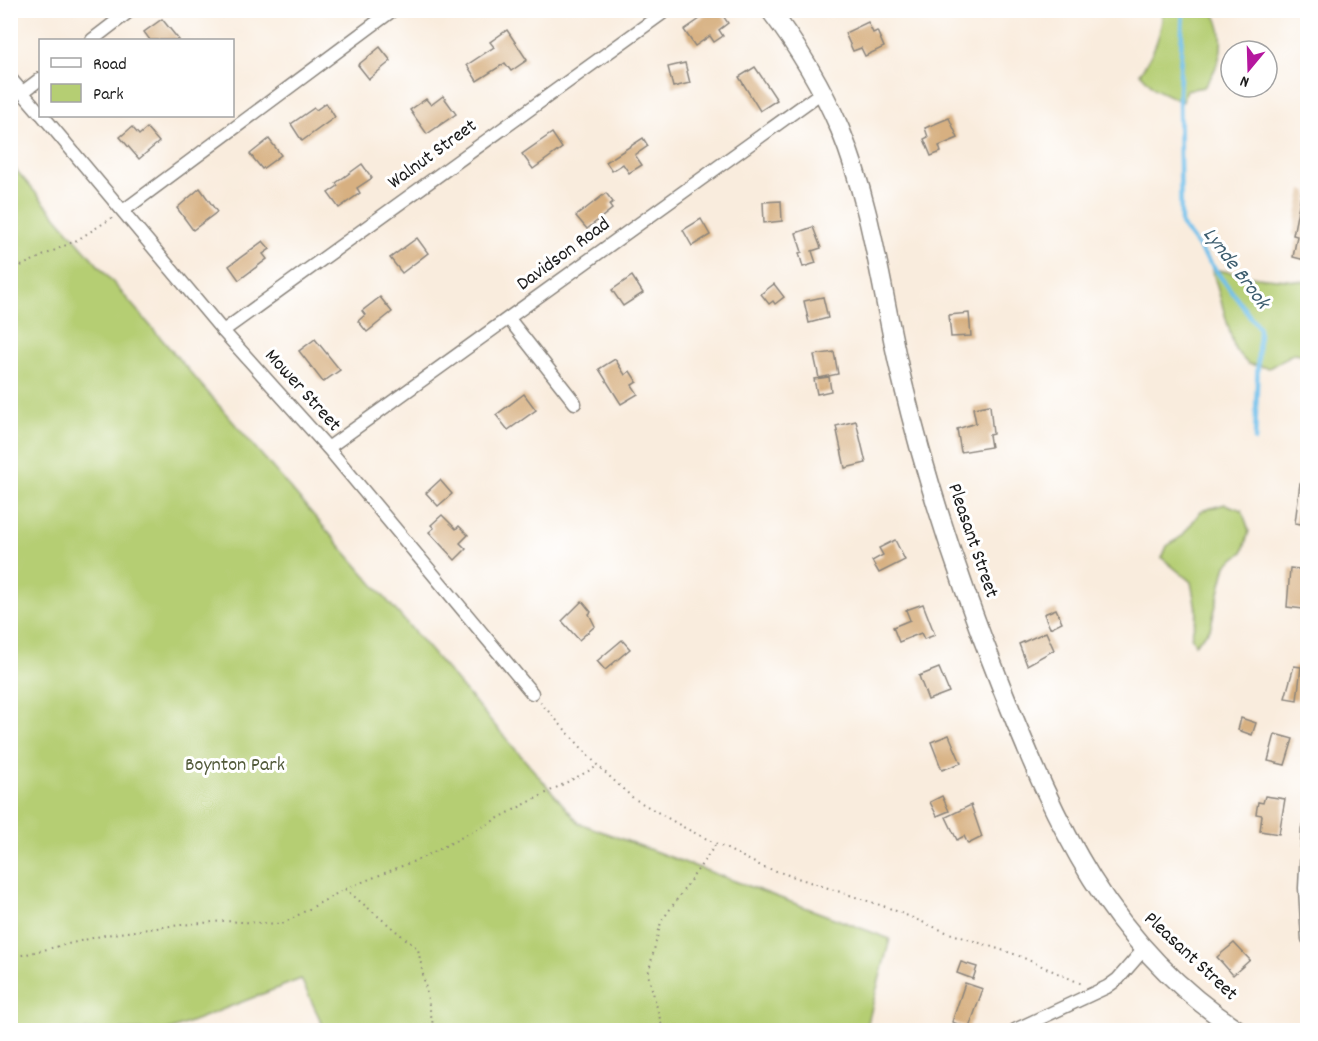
<svg xmlns="http://www.w3.org/2000/svg" width="1318" height="1041" viewBox="0 0 1318 1041" font-family="Dekko,sans-serif">
  <style>
    .green { fill: #b5ce73; stroke: #687548; stroke-width: 1.5 }
    .lines { fill: none; stroke-linecap: round; stroke-linejoin: round }
    .stream { stroke: #71c1ec; stroke-width: 4.5 }
    .building { fill: #d7b081 }
    .minor-casing { stroke: #8a847c; stroke-width: 15 }
    .primary-casing { stroke: #8a847c; stroke-width: 21 }
    .path { stroke: #8a847c; stroke-width: 2; stroke-dasharray: 1.5 4.5; stroke-linecap: butt }
    .minor { stroke: #fff; stroke-width: 12 }
    .primary { stroke: #fff; stroke-width: 18 }
    .labels { text-anchor: middle; dominant-baseline: central; stroke-width: 6; stroke-linejoin: round; paint-order: stroke }
    .street-label { font-size: 20px; fill: #1c1c1c; stroke: #fff }
    .park-label { font-size: 20px; fill: #525a3a; stroke: #fff }
    .water-label { font-size: 21px; font-style: italic; fill: #3e5e6f; stroke: #fff }
  </style>
  <rect width="100%" height="100%" fill="#fff"/>
  <filter id="ink" filterUnits="userSpaceOnUse"><feTurbulence type="fractalNoise" baseFrequency=".0167" numOctaves="2"/><feDisplacementMap in="SourceGraphic" scale="12" xChannelSelector="R" yChannelSelector="G"/><feConvolveMatrix kernelMatrix="1 2 1 2 8 2 1 2 1" color-interpolation-filters="sRGB"/></filter>
  <filter id="wash" filterUnits="userSpaceOnUse"><feTurbulence type="fractalNoise" baseFrequency=".008" numOctaves="4" result="noise"/><feDisplacementMap in="SourceGraphic" scale="24" xChannelSelector="R" yChannelSelector="G"/><feGaussianBlur stdDeviation="1.35" result="paint"/><feColorMatrix in="noise" values="0 0 0 0 0 0 0 0 0 0 0 0 0 0 0 0 0 1.4 0 .05"/><feComposite in="paint" operator="in"/></filter>
  <g filter="url(#wash)">
    <rect width="100%" height="100%" fill="#f9ecdd"/>
    <g class="green">
      <path d="M1163,11H1213C1228,37 1222,64 1204,87L1186,90L1182,102L1155,89L1140,73C1154,53 1161,35 1163,11Z"/>
      <path d="M10,163L579,823L890,939L866,1030H325L301,979L170,1030H11Z"/>
      <path d="M1212,269L1257,277L1307,282V355L1294,353L1269,368L1248,364L1235,350Z"/>
      <path d="M1225,504L1242,510L1249,531L1243,552L1226,565L1210,629L1195,644L1191,637L1197,614L1191,582L1162,558L1167,546L1182,536L1201,511Z"/>
    </g>
    <g class="lines">
      <path class="stream" d="M1183,10L1179,94L1181,224L1259,328L1255,440"/>
    </g>
    <g id="blocks">
      <g class="building">
        <path d="M713,10H719L728,23L719,30L723,36L714,42L710,36L695,46L684,30Z"/>
        <path d="M162,19L179,40H150L144,32Z"/>
        <path d="M868,22L873,33L877,31L884,47L865,56L861,48L853,51L845,33Z"/>
        <path d="M507,30L527,60L511,71L505,63L477,81L467,65L494,47L490,42Z"/>
        <path d="M380,47L391,61L369,79L358,65Z"/>
        <path d="M685,63L690,83L673,87L668,67Z"/>
        <path d="M755,67L777,100L760,111L739,77Z"/>
        <path d="M443,96L456,114L427,134L410,110L426,99L431,105Z"/>
        <path d="M326,103L335,117L302,141L291,124L314,108L316,110Z"/>
        <path d="M949,118L958,138L939,146L941,152L931,156L924,139L928,137L925,128Z"/>
        <path d="M132,127L139,135L147,128L159,142L139,159L120,137Z"/>
        <path d="M552,133L562,148L533,169L522,154Z"/>
        <path d="M643,138L648,146L635,155L642,165L629,173L623,164L612,171L606,162Z"/>
        <path d="M269,139L281,155L262,169L250,154Z"/>
        <path d="M362,164L372,178L357,188L360,193L339,208L328,193L338,186L336,183Z"/>
        <path d="M200,188L217,212L193,230L177,208Z"/>
        <path d="M1302,190L1308,191L1305,260L1293,257L1297,236L1293,235Z"/>
        <path d="M606,193L613,202L609,205L612,209L587,229L576,216Z"/>
        <path d="M781,201L782,221L764,223L763,202Z"/>
        <path d="M701,219L710,235L692,246L683,230Z"/>
        <path d="M813,227L821,248L812,251L816,263L803,267L799,253L802,252L796,233Z"/>
        <path d="M417,238L428,253L402,273L390,258Z"/>
        <path d="M263,241L270,249L263,254L267,259L239,280L229,266Z"/>
        <path d="M632,276L643,293L623,306L612,290Z"/>
        <path d="M774,284L784,297L775,304L773,301L769,304L761,294Z"/>
        <path d="M380,297L392,312L367,332L358,321L365,315L362,311Z"/>
        <path d="M823,297L828,318L809,323L804,301Z"/>
        <path d="M969,313L971,336L951,337L949,315Z"/>
        <path d="M315,339L340,370L323,382L299,351Z"/>
        <path d="M834,352L838,374L819,378L814,355Z"/>
        <path d="M615,359L625,375L630,371L637,382L632,385L638,394L621,404L599,369Z"/>
        <path d="M829,377L831,391L817,394L814,379Z"/>
        <path d="M524,394L536,410L508,430L496,415Z"/>
        <path d="M990,405L993,434L989,435L991,447L961,452L957,429L976,423L973,408Z"/>
        <path d="M856,421L866,463L845,468L836,426Z"/>
        <path d="M440,480L452,494L438,506L426,493Z"/>
        <path d="M1300,483L1308,484V525L1295,523Z"/>
        <path d="M442,515L456,529L459,526L468,535L460,543L466,549L455,560L429,532L434,528L431,525Z"/>
        <path d="M895,540L905,560L879,573L872,561L883,555L879,548Z"/>
        <path d="M1290,568L1308,570L1303,609L1287,607Z"/>
        <path d="M582,601L591,612L589,614L595,626L579,640L562,621Z"/>
        <path d="M923,604L935,635L924,639L921,633L899,642L893,627L910,620L906,610Z"/>
        <path d="M1056,609L1062,622L1050,628L1044,614Z"/>
        <path d="M1046,632L1054,650L1027,665L1019,644Z"/>
        <path d="M622,640L630,649L605,670L597,661Z"/>
        <path d="M1294,666L1301,667L1297,700L1285,698Z"/>
        <path d="M939,668L949,692L928,700L919,676Z"/>
        <path d="M1241,718L1256,723L1252,735L1238,730Z"/>
        <path d="M1275,734L1293,739L1285,765L1268,761Z"/>
        <path d="M949,735L961,763L942,770L931,742Z"/>
        <path d="M942,796L949,811L937,816L930,802Z"/>
        <path d="M1265,796L1285,799L1279,834L1260,831L1262,815L1256,814L1258,802L1263,803Z"/>
        <path d="M971,805L982,837L968,844L964,836L957,840L946,817Z"/>
        <path d="M1234,943L1250,960L1233,975L1217,957Z"/>
        <path d="M961,962L977,967L973,979L957,973Z"/>
        <path d="M965,983L983,989L969,1028L952,1022Z"/>
      </g>
    </g>
  </g>
  <g filter="url(#ink)">
    <use href="#blocks" fill-opacity="0" stroke="#8a847c" stroke-width="1.5"/>
    <g class="lines">
      <defs>
        <g id="minor">
          <path d="M92,40L131,10"/>
          <path d="M10,78L40,113"/>
          <path d="M23,92L40,79"/>
          <path d="M43,116L223,331L328,448L532,693"/>
          <path d="M123,211L393,10"/>
          <path d="M509,319L575,403"/>
          <path d="M223,331L667,10"/>
          <path d="M328,448L822,92"/>
          <path d="M1308,829L1305,888L1308,939"/>
          <path d="M1015,1030L1107,987L1118,979L1144,949"/>
        </g>
        <path id="primary" d="M770,10C798,47 822,87 840,129C873,209 882,297 902,380C927,485 961,586 1001,686C1057,826 1108,944 1238,1030"/>
      </defs>
      <use href="#minor" class="minor-casing"/>
      <use href="#primary" class="primary-casing"/>
      <g class="path">
        <path d="M10,271L77,240L112,218"/>
        <path d="M540,702L598,766L633,798L685,828L761,866L889,908L946,932L1017,955L1082,984"/>
        <path d="M345,889L418,949L434,1030"/>
        <path d="M10,958L105,935L171,926L223,921L282,924L345,889L422,858L598,766"/>
        <path d="M663,1030L648,974L661,922L716,844"/>
      </g>
      <use href="#minor" class="minor"/>
      <use href="#primary" class="primary"/>
    </g>
  </g>
  <g class="labels">
    <g class="street-label">
      <text transform="translate(433 155) rotate(-36)">Walnut Street</text>
      <text transform="translate(564 255) rotate(-36)">Davidson Road</text>
      <text transform="translate(302 391) rotate(48)">Mower Street</text>
      <text transform="translate(972 541) rotate(71)">Pleasant Street</text>
      <text transform="translate(1190 957) rotate(43)">Pleasant Street</text>
    </g>
    <g class="park-label">
      <text x="235" y="766">Boynton Park</text>
    </g>
    <g class="water-label">
      <text transform="translate(1235 269) rotate(53)">Lynde Brook</text>
    </g>
  </g>
  <rect width="1318" height="1041" fill="none" stroke="#fff" stroke-width="36"/>
  <rect x="39" y="39" width="195" height="78" fill="#ffffff" stroke="#a4a4a4" stroke-width="1.5"/>
  <rect x="51" y="58" width="30" height="9" fill="#ffffff" stroke="#a4a4a4" stroke-width="1.5"/>
  <text x="93" y="69" font-size="18" fill="#1c1c1c">Road</text>
  <rect x="51" y="84" width="30" height="18" fill="#b5ce73" stroke="#a4a4a4" stroke-width="1.5"/>
  <text x="93" y="99" font-size="18" fill="#1c1c1c">Park</text>
  <g transform="translate(1249 69) rotate(199)"><circle r="28" fill="#ffffff" stroke="#a4a4a4" stroke-width="1.5"/>
  <path d="M0-4.5L10 22L0 15L-10 22Z" fill="#b5179e"/>
  <text y="-9" font-size="16" font-weight="bold" text-anchor="middle" fill="#1c1c1c">N</text>
  </g>
</svg>
